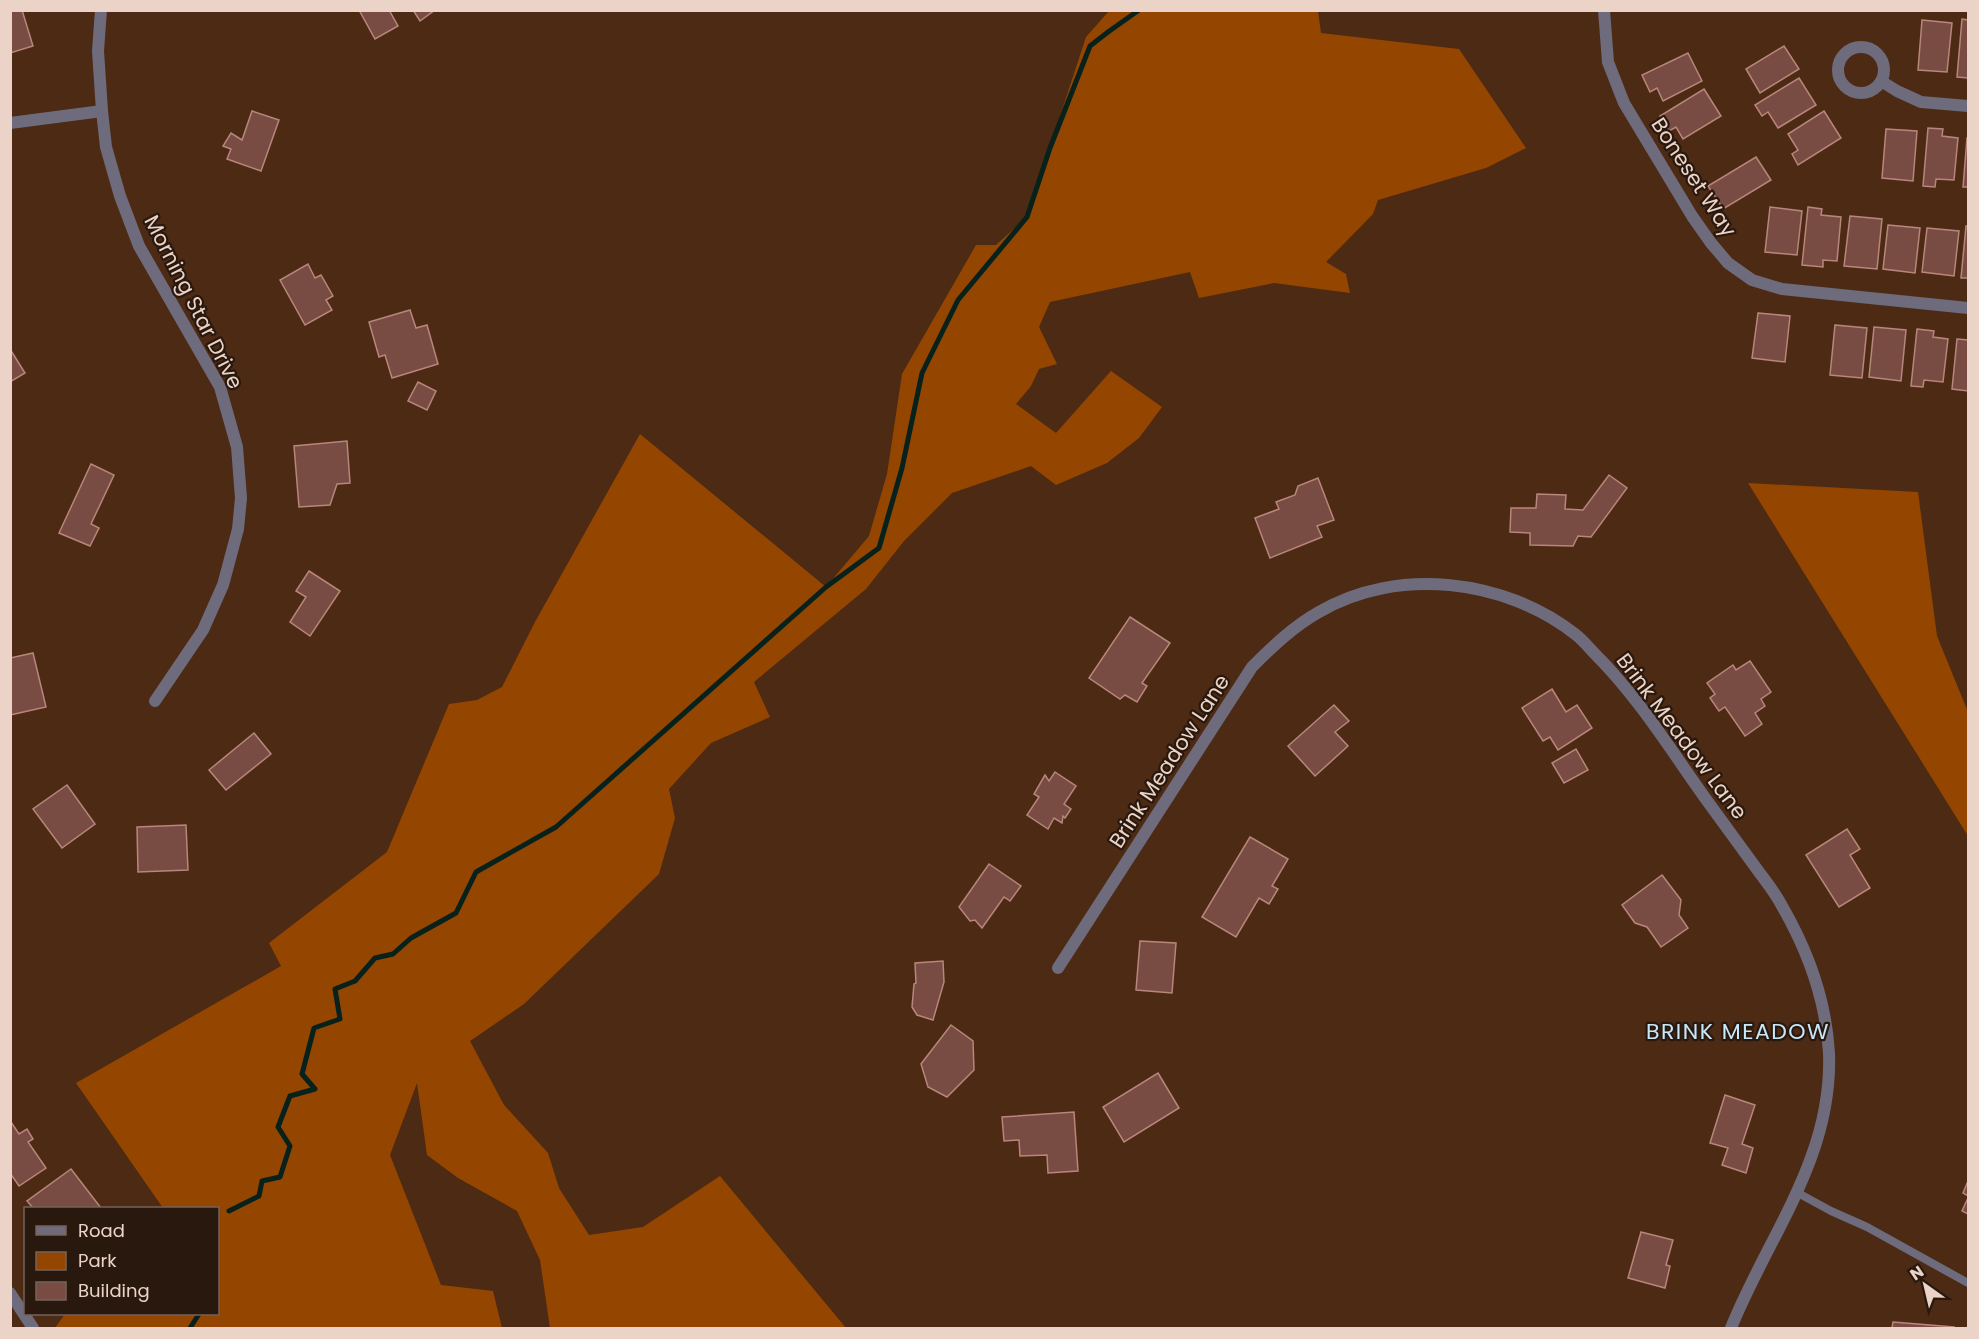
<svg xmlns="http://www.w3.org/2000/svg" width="1979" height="1339" viewBox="0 0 1979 1339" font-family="Poppins,sans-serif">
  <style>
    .green { fill: #944600 }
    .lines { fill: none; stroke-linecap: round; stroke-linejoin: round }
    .stream { stroke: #08211a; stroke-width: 5 }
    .building { fill: #794c43; stroke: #b8867c; stroke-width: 1.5 }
    .service { stroke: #6e6b7d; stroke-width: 8 }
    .minor { stroke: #6e6b7d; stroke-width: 12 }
    .labels { text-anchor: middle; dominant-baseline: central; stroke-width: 4.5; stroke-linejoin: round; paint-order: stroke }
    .street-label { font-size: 21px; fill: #ebd4c7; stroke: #28180e }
    .neighbourhood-label { font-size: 22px; letter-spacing: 1.5px; fill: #c8e7f8; stroke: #28180e }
  </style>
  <rect width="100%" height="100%" fill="#4d2a13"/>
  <g class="green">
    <path d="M1109,11H1318L1321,33L1459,49L1526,148L1486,168L1378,200L1373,214L1326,262L1346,274L1350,293L1274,283L1199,298L1190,272L1050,302L1039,327L1057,364L1039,369L1031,386L1016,404L1056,433L1111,371L1162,407L1139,438L1107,463L1056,485L1031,466L952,493L904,541L866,589L754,682L770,717L711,743L669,789L675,818L659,874L524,1004L470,1041L504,1105L548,1153L559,1188L589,1235L643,1227L720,1176L846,1328H550L540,1260L517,1211L458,1178L427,1155L417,1083L390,1155L441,1285L493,1291L502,1328H55L65,1314H218V1208H163L76,1083L281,966L269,943L387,852L449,704L477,700L502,687L535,622L640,434L826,587L869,536L887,474L902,374L976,245H996L1027,217L1086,37Z"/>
    <path d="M1748,483L1918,492L1937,636L1968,712V836Z"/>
  </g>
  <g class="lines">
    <g class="stream">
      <path d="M229,1211L259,1196L262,1181L280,1177L290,1146L278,1127L290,1096L315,1089L302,1074L314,1028L340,1019L335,989L355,981L375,958L393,954L411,938L456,913L476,872L556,827L826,587L879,548L902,468L922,373L958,300L1027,217L1050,148L1090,46L1108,32L1139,10"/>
      <path d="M190,1328L199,1314"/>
    </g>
  </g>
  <g class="building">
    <path d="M10,10H22L33,46L10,53Z"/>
    <path d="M359,10H389L398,26L375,39Z"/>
    <path d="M413,10H435L420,21Z"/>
    <path d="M1962,19L1968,20V78L1957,77Z"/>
    <path d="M1922,20L1952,23L1947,72L1918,70Z"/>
    <path d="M1784,46L1799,69L1760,93L1746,69Z"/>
    <path d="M1688,53L1702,81L1663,101L1657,88L1650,92L1642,75Z"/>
    <path d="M1799,78L1816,105L1778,128L1768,112L1762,116L1755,105Z"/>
    <path d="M1704,89L1721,116L1683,139L1676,127L1669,131L1660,116Z"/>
    <path d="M252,111L279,120L261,171L227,159L231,149L223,146L231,133L242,140Z"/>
    <path d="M1824,111L1841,138L1798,165L1792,154L1798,150L1788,134Z"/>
    <path d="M1928,128L1943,129L1942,136L1958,138L1954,180L1936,179L1935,187L1923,186Z"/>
    <path d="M1886,129L1917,131L1913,181L1882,178Z"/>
    <path d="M1967,138H1968V187H1963Z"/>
    <path d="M1756,157L1771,180L1723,209L1708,186Z"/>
    <path d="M1770,207L1802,211L1797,255L1765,252Z"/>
    <path d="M1808,207L1822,209L1821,215L1841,217L1837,261L1823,260V267L1802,265Z"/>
    <path d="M1850,216L1882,219L1877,269L1844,266Z"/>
    <path d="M1888,225L1920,228L1915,273L1883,269Z"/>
    <path d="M1966,226H1968V278H1961Z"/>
    <path d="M1927,228L1959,231L1954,276L1922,272Z"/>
    <path d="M308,264L315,278L321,275L333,296L326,300L332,310L305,325L280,280Z"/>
    <path d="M410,310L416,328L427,325L438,364L392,378L385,355L379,357L369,322Z"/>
    <path d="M1758,313L1790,316L1785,362L1752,358Z"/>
    <path d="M1835,325L1867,328L1862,378L1830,375Z"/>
    <path d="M1874,327L1906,330L1901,381L1869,377Z"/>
    <path d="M1917,329L1934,331L1933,337L1948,339L1943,382L1924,380L1923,387L1911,386Z"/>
    <path d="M1957,339L1968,340V391L1952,389Z"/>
    <path d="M10,349L25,373L10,382Z"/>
    <path d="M418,382L436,391L427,410L408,401Z"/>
    <path d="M347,441L350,483L337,484L330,505L299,507L294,446Z"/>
    <path d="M91,464L114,475L91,524L99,528L90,546L59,533Z"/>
    <path d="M1609,475L1627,488L1591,537L1578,536L1573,546L1530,545V533L1510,532L1511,508H1536L1537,494L1566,495L1565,509L1583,510Z"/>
    <path d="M1318,478L1334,520L1317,526L1322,537L1270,558L1255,518L1279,509L1276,502L1295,495L1298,486Z"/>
    <path d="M309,571L340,591L310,636L290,622L306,597L296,591Z"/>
    <path d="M1130,617L1170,643L1142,683L1147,686L1137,702L1125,695L1120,699L1089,678Z"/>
    <path d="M33,653L46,707L10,715V658Z"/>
    <path d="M1750,661L1771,692L1761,699L1765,706L1755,713L1762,724L1745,736L1725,707L1719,711L1710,698L1715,694L1707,683L1733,665L1736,670Z"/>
    <path d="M1552,689L1566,712L1577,705L1592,728L1558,750L1550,737L1543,741L1522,708Z"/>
    <path d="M1334,705L1349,721L1335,732L1348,746L1315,776L1288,746Z"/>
    <path d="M254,733L271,754L226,790L209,770Z"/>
    <path d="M1576,749L1588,770L1564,783L1552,763Z"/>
    <path d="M1055,772L1076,786L1064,804L1071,809L1065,818L1063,816L1062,823L1054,818L1048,829L1027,815L1039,797L1034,794L1045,775L1049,781Z"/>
    <path d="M67,785L95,824L62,848L33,809Z"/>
    <path d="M186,825L188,870L138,872L137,827Z"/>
    <path d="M1847,829L1860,849L1850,855L1870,888L1839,907L1806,855Z"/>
    <path d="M1250,837L1288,859L1272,886L1278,889L1269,904L1259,898L1236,937L1202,917Z"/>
    <path d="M989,864L1021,886L1010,901L1004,897L982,928L975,920L970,921L959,907Z"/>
    <path d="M1662,875L1681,900L1679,915L1688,928L1661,947L1647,927L1635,923L1622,905Z"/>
    <path d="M1140,941L1176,943L1172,993L1136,990Z"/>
    <path d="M943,961L944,982L933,1020L917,1015L912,1007L914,984L916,983L915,963Z"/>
    <path d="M951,1025L973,1041L974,1070L947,1097L928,1087L921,1064Z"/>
    <path d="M1158,1073L1179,1108L1124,1142L1103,1107Z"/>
    <path d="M1725,1095L1755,1105L1742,1144L1753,1148L1746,1173L1722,1165L1728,1148L1710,1143Z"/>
    <path d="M1074,1112L1078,1171L1048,1173L1047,1155L1020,1156L1019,1140L1004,1141L1002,1117Z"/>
    <path d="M11,1122L19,1134L27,1129L33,1139L28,1142L46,1168L19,1186L10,1173Z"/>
    <path d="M71,1169L101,1208H33L27,1201Z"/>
    <path d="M1968,1181V1196L1963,1193Z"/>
    <path d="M1968,1198V1214L1962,1211Z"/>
    <path d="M1641,1232L1673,1240L1666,1265L1670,1266L1665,1288L1628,1278Z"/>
    <path d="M1893,1322L1954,1327V1328H1892Z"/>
  </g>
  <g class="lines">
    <path class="service" d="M1798,1193L1831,1211L1867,1227L1968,1283"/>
    <g class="minor">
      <path d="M101,10L98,51L102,111L106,147L120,196L139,246L220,387L237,447L241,498L238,529L223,585L203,630L155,701"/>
      <path d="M1604,10L1608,62L1624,103L1692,216L1711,243L1728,263L1752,280L1782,289L1968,308"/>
      <circle cx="1861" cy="70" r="23"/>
      <path d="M1881,81L1897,91L1921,102L1968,106"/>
      <path d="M10,123L102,111"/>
      <path d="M1058,968L1252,667C1273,646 1294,626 1319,612C1397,566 1505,579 1575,634C1583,640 1589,648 1596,655C1639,698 1672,752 1708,802C1725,825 1742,849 1759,872C1767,883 1776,894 1782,906C1808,951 1826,1000 1829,1053C1833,1158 1768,1236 1731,1328"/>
      <path d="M10,1293L33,1328"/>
    </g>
  </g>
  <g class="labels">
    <g class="street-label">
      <text transform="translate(1694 177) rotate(57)">Boneset Way</text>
      <text transform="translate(194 302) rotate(63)">Morning Star Drive</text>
      <text transform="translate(1682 736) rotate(53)">Brink Meadow Lane</text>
      <text transform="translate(1169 761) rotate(-57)">Brink Meadow Lane</text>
    </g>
    <g class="neighbourhood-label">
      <text x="1738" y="1031">BRINK MEADOW</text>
    </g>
  </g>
  <rect width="1979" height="1339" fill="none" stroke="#ebd4c7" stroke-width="24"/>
  <rect x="24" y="1207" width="195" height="108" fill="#28180e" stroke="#766358" stroke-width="1.5"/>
  <rect x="36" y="1226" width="30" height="9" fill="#6e6b7d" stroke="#766358" stroke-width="1.5"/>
  <text x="78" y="1237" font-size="18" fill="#ebd4c7">Road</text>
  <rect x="36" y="1252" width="30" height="18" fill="#944600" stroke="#766358" stroke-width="1.5"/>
  <text x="78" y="1267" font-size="18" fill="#ebd4c7">Park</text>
  <rect x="36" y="1282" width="30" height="18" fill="#794c43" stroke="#766358" stroke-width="1.5"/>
  <text x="78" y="1297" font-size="18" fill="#ebd4c7">Building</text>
  <g transform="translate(1925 1285) rotate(326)" stroke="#28180e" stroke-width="4.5" paint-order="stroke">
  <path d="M0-4.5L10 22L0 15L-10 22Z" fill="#ebd4c7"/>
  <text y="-9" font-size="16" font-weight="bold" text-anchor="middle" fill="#ebd4c7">N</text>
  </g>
</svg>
